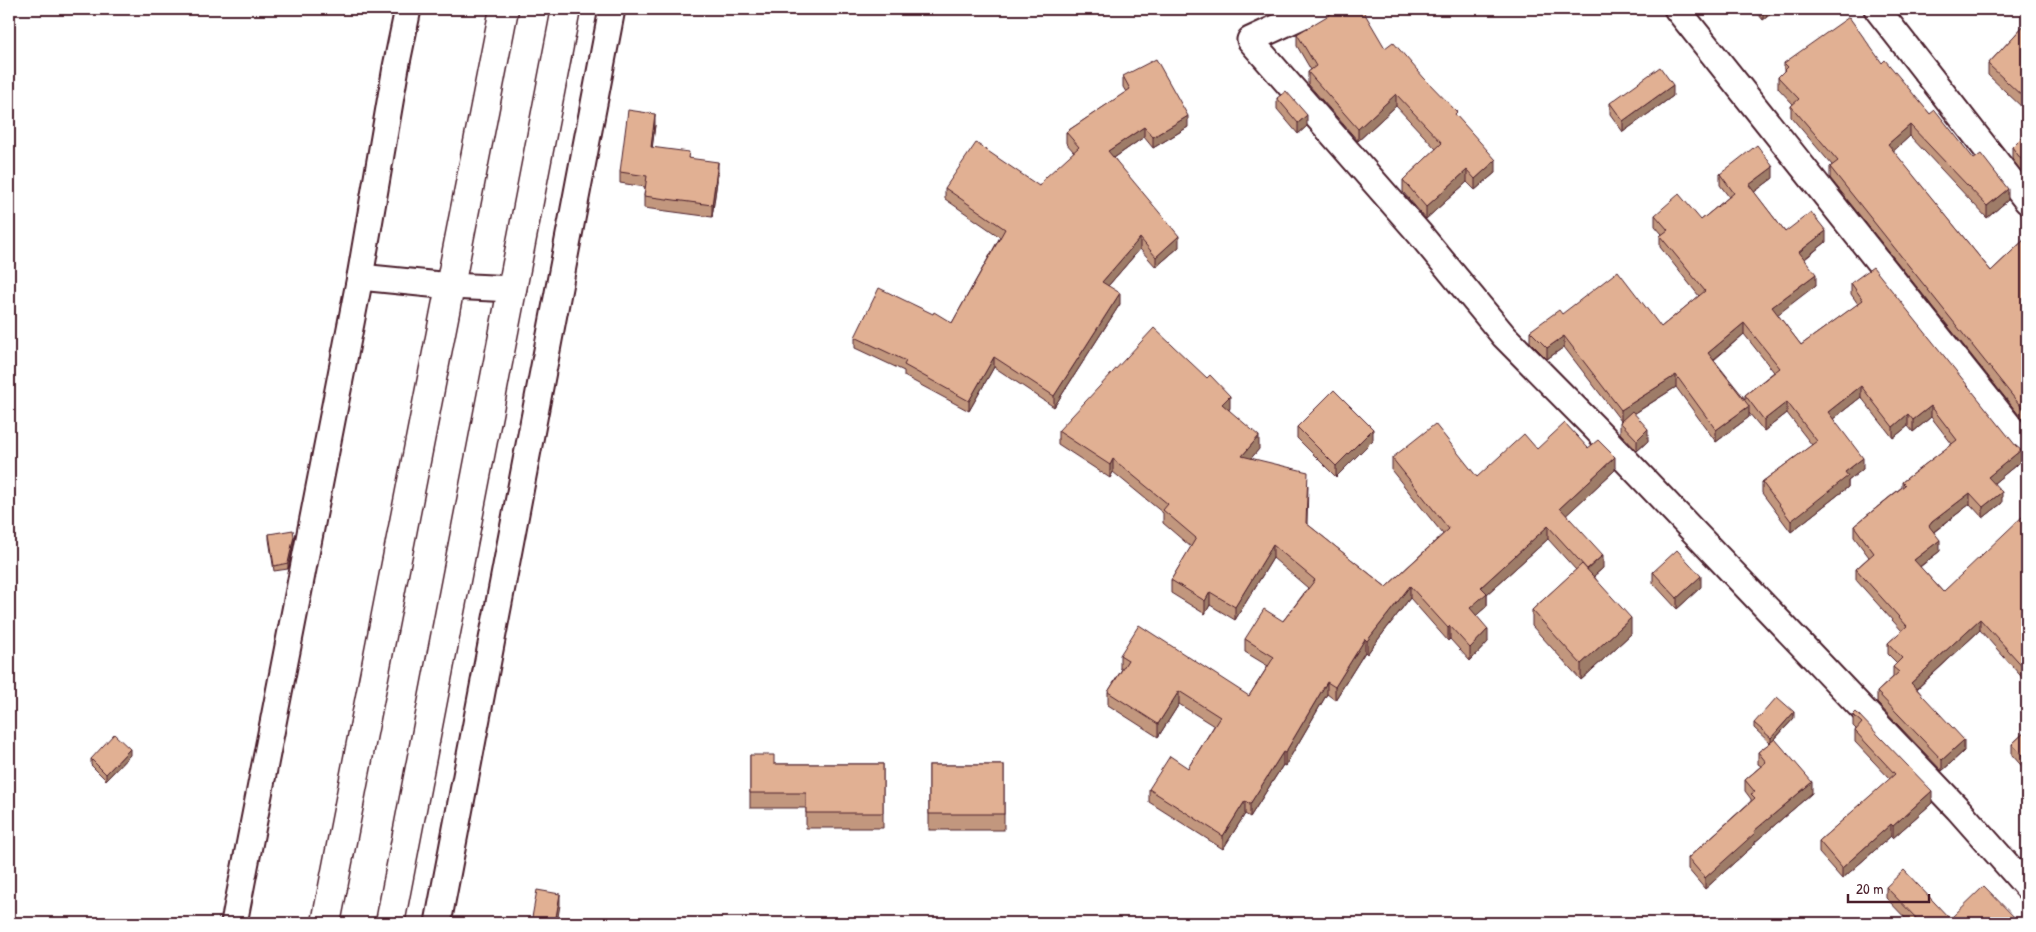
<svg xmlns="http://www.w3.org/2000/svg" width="2036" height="932" viewBox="0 0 2036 932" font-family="'Patrick Hand',sans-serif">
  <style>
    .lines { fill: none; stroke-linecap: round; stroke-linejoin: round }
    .minor-casing { stroke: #4a1f2b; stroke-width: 29 }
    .secondary-casing { stroke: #4a1f2b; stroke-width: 31 }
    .minor { stroke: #fff; stroke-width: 25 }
    .secondary { stroke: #fff; stroke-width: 28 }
    .wall { fill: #c2977e; stroke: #4a1f2b; fill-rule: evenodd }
    .shaded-wall { fill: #9e7b67; stroke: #4a1f2b }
    .building { fill: #e1b093; stroke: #4a1f2b }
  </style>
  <rect width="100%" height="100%" fill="#fff"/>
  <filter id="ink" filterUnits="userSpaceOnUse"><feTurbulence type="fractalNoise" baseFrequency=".02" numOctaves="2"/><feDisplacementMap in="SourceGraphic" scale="10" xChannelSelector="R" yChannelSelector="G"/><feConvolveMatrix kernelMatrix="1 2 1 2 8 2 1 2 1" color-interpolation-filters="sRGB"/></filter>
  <g filter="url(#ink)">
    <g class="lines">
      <defs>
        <g id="minor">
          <path d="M1317,9L1250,40L1419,233L1504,336L1595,428L1958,809L2027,887"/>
          <path d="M1677,9L2027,448"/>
          <path d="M1877,9L2027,201"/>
          <path d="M360,277L450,286L513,289"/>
          <path d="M234,923L360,277L396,67L408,9"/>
          <path d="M438,923L612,9"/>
        </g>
        <g id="secondary">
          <path d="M326,923L504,9"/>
          <path d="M390,923L566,9"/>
        </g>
      </defs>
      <use href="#minor" class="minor-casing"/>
      <use href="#secondary" class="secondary-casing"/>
      <use href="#minor" class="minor"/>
      <use href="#secondary" class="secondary"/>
    </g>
    <g class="wall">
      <path d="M1754,9H1777L1763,20Z"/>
      <path d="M2027,22V106L2024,109L1988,75V64Z"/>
      <path d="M1297,34L1385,48L1457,117L1496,172L1475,190L1467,182L1426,219L1403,192V180L1436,149L1396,106L1358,141L1308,84V72L1311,70L1297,46Z"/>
      <path d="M1784,63H1882L1930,114L1974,159L2008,200L1987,218L1910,136L1893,151L1991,271L2027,237V425L1830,178V167L1832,165L1791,117V106L1793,104L1778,88V77L1784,71Z"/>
      <path d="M1123,76L1188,127L1153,148L1144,137L1114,158L1179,247L1156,267L1140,249L1108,286L1120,304L1054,407L994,367L969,411L904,376V371L855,348V337L952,323L1000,237L945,199V188L1039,186L1074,152L1066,143V132L1126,92L1123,87Z"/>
      <path d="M1673,96L1623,132L1610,114V103Z"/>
      <path d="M1277,98L1307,126L1298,134L1277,109Z"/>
      <path d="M655,125L652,147L689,158L718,174L712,217L644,208V196L645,187L620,183V172Z"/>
      <path d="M2027,132V178L2012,159V147Z"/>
      <path d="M1720,174L1773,178L1754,192L1785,232L1826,242L1805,259L1816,285L1777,314L1801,345L1858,304L1851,294V283L2021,461L1994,483L2002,503L1983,518L1970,504L1934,532L1940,551L1920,567L1943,592L2027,519V683L1980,630L1917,689L1964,751L1942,771L1877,703V692L1893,677V667L1897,663L1888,654V643L1902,631L1856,580V569L1869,557L1854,537V526L1902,487V482L1952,444L1931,417L1913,432L1908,426L1893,438L1861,397L1833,419L1863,469L1848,481V487L1791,532L1762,493V482L1812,445L1787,413L1764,431L1749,413V417L1716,442L1676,387L1634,414L1648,441L1637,451L1620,433V422L1621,421L1564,347L1547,359L1530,342V331L1562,314L1661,327L1699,296L1660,247V236L1662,234L1655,226V215L1701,220L1729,197L1720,185ZM1744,334L1774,372L1745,395V399L1714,360Z"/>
      <path d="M1230,408L1229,410L1259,449L1251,458L1308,485L1307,524L1386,587L1443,534L1392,471V458L1477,477L1537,449L1588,448L1615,470L1566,515L1603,568L1594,576L1631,634L1581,680L1532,626V610L1576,570L1548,539L1487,594V606L1476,615L1488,642L1470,661L1450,639L1448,641L1410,598L1367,654L1365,652L1335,700L1327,694L1285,766L1283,765L1250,817L1245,814L1223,849L1149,802V789L1188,768L1214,726L1179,704L1158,737L1108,705V692L1122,669L1120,668V655L1249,696L1268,666L1245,652V639L1283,621L1308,588L1273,558L1235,620L1210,605L1205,614L1171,593V580L1191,547L1163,523V513L1113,472L1110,478L1058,444V431Z"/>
      <path d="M1297,427L1373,440L1336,477L1297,438Z"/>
      <path d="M269,534L294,542L288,569L274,571L269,539Z"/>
      <path d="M1653,572L1701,587L1677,609L1653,583Z"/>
      <path d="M1856,712L1932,803L1893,838L1891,836L1842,879L1819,853V841L1890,779L1855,742V731L1856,729L1853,726V715Z"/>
      <path d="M1794,718L1775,739L1812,793L1755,842V844L1705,889L1688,869V858L1751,801V799L1745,791V780L1761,766L1758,764V752L1770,743L1754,728V723Z"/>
      <path d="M2027,730V772L2012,755V744Z"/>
      <path d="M130,755L106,780L91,765V759Z"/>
      <path d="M750,755L774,764H883V828H806V808H750Z"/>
      <rect x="929" y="765" width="75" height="65"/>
      <path d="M1886,887L1950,919L2020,923H1910L1886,898Z"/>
    </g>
    <g class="shaded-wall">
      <path d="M1763,9H1777L1763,20Z"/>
      <path d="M1673,85V96L1623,132V121Z"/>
      <path d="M1396,94V106L1358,141V129Z"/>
      <path d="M2027,95V106L2024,109V98Z"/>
      <path d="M655,114V125L651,158V147Z"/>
      <path d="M1307,115V126L1298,134V123Z"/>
      <path d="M1188,116V127L1153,148V137Z"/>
      <path d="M1910,125V136L1888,156V144Z"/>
      <path d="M1144,127V137L1108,162V151Z"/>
      <path d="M1496,160V172L1475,190V179Z"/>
      <path d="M718,162V174L712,217V205Z"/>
      <path d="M1773,167V178L1749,196V185Z"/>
      <path d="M1467,170V182L1426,219V207Z"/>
      <path d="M2008,189V200L1987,218V206Z"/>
      <path d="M1826,231V242L1799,263V252Z"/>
      <path d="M1179,236V247L1156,267V257Z"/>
      <path d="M1140,238V249L1102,293V282Z"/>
      <path d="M1816,274V285L1772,319V307Z"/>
      <path d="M1120,293V304L1054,407V396Z"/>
      <path d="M1744,323V334L1708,364V353Z"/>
      <path d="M1564,336V347L1547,359V348Z"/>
      <path d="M994,357V367L969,411V401Z"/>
      <path d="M1676,375V387L1621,422V410Z"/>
      <path d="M1861,386V397L1828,423V412Z"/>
      <path d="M1230,396V408L1222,417V404Z"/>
      <path d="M1787,402V413L1764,431V420Z"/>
      <path d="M1749,406V417L1716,442V430Z"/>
      <path d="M1931,406V417L1913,432V420Z"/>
      <path d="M1908,414V426L1893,438V427Z"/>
      <path d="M1373,429V440L1336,477V466Z"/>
      <path d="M1648,429V441L1637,451V440Z"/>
      <path d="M1259,436V449L1242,469V456Z"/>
      <path d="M2021,450V461L1988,488V477Z"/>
      <path d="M1615,457V470L1560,521V508Z"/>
      <path d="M1863,458V469L1848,481V487L1791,532V521L1845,472Z"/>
      <path d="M1113,459V472L1110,478V465Z"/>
      <path d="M2002,492V503L1983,518V507Z"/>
      <path d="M1970,493V504L1932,533L1929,526L1932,522Z"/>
      <path d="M1548,526V539L1487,594V606L1470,621V608L1481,587Z"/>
      <path d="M294,536V542L288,569V563Z"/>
      <path d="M1940,540V551L1914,571V560Z"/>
      <path d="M1273,545V558L1235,620V607Z"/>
      <path d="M1603,555V568L1587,582V570Z"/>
      <path d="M1701,576V587L1677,609V598Z"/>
      <path d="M1410,586V598L1367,654V641Z"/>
      <path d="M1210,592V605L1205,614V601Z"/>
      <path d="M1631,618V634L1581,680V664Z"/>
      <path d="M1980,619V630L1911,694V683Z"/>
      <path d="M1450,626V639L1448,641V628Z"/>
      <path d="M1488,629V642L1470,661V648Z"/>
      <path d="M1365,639V652L1335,700V687Z"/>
      <path d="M1327,682V694L1285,766V753Z"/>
      <path d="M1179,691V704L1158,737V724Z"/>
      <path d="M1794,712V718L1771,743V738Z"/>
      <path d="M1964,740V751L1942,771V760Z"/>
      <path d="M130,749V755L106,780V774Z"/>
      <path d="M1283,752V765L1250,817V804Z"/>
      <path d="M1812,782V793L1755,842V844L1705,889V878L1754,831Z"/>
      <path d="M1932,791V803L1893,838V826Z"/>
      <path d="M1245,801V814L1223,849V836Z"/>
      <path d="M1891,824V836L1842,879V868Z"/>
      <path d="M560,894V905L557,923H555Z"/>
    </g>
    <g class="building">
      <path d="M1339,9H1362L1385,48L1393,42L1424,78L1457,112L1455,114L1496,160L1475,179L1467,170L1426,207L1403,180L1442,143L1396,94L1358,129L1308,72L1316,66L1297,34Z"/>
      <path d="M1849,17L1882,63L1885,60L1930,114L1935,110L1974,159L1981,154L2008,189L1987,206L1910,125L1888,144L1991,271L2027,237V414L1830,167L1838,161L1791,106L1799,99L1778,77L1788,67L1784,63Z"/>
      <path d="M2027,22V95L2024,98L1988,64Z"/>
      <path d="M1156,59L1188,116L1153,137L1144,127L1108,151L1179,236L1156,257L1140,238L1102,282L1120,293L1054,396L994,357L969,401L904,365L906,361L855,337L879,288L933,314L934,312L952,323L1005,229L945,188L976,143L1039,186L1046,177L1079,147L1066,132L1130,89L1123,76Z"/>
      <path d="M1660,67L1673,85L1623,121L1610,103Z"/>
      <path d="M1286,91L1307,115L1298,123L1277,98Z"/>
      <path d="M628,110L655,114L651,147L689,152L688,158L718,162L712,205L644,196L647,176L620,172Z"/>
      <path d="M2027,132V167L2012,147Z"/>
      <path d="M1757,145L1773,167L1749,185L1785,232L1811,212L1826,231L1799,252L1816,274L1772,307L1801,345L1863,300L1851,283L1873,267L2016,446L2021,450L1988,477L2002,492L1983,507L1970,493L1932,522L1929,526L1940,540L1914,560L1943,592L2024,515L2027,519V671L1980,619L1911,683L1964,740L1942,760L1877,692L1899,672L1893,667L1902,658L1888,643L1907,626L1856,569L1874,553L1854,526L1905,485L1902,482L1957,440L1931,406L1913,420L1908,414L1893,427L1861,386L1828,412L1863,458L1845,472L1848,476L1791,521L1762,482L1817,441L1787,402L1764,420L1745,395L1780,368L1744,323L1708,353L1749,406L1716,430L1676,375L1621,410L1564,336L1547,348L1530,331L1559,310L1562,314L1618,271L1661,327L1705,291L1660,236L1668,230L1655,215L1679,194L1701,220L1734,193L1720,174Z"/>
      <path d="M1154,328L1207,378L1210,375L1230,396L1222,404L1259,436L1242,456L1308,472L1306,523L1386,587L1449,529L1392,458L1435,424L1477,477L1524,434L1537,449L1565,423L1588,448L1598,440L1615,457L1560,508L1603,555L1587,569L1548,526L1481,587L1487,593L1470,608L1488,629L1470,648L1450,626L1448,628L1410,586L1367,641L1365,639L1335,687L1327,682L1285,753L1283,752L1250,804L1245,801L1223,836L1149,789L1170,756L1188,768L1220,717L1179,691L1158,724L1108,692L1128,660L1120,655L1139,625L1249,696L1274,657L1245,639L1264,609L1283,621L1315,580L1273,545L1235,607L1210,592L1205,601L1171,580L1196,538L1163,510L1168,504L1113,459L1110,465L1058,431Z"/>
      <path d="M1334,390L1373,429L1336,466L1297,427Z"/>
      <path d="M1632,411L1648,429L1637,440L1620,422Z"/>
      <path d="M293,530L294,536L288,563L274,566L269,534Z"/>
      <path d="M1677,550L1701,576L1677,598L1653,572Z"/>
      <path d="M1582,564L1631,618L1581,664L1532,610Z"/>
      <path d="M1777,697L1794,712L1771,738L1754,723Z"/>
      <path d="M1856,712L1932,791L1893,826L1891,824L1842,868L1819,841L1895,774L1855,731L1862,723L1853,715Z"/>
      <path d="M2027,730V761L2012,744Z"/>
      <path d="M114,734L130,749L106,774L91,759Z"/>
      <path d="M1775,739L1812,782L1754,831L1755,833L1705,878L1688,858L1755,798L1751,794L1755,792L1745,780L1766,762L1758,752Z"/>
      <path d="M750,755H774V764H883V813H806V793H750Z"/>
      <rect x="929" y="765" width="75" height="49"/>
      <path d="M1904,870L1950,919L1984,886L2020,923H1921L1886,887Z"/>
      <path d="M537,890L560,894L555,923H531Z"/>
    </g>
  </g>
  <rect width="2036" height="932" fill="none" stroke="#fff" stroke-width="30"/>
  <rect x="15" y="15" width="2006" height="902" fill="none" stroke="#4a1f2b" stroke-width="2" filter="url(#ink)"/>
  <path d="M1848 894v8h81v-8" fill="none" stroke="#4a1f2b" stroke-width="2.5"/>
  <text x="1856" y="894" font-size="15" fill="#4a1f2b" stroke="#ffffff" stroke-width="4" paint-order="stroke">20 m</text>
</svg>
